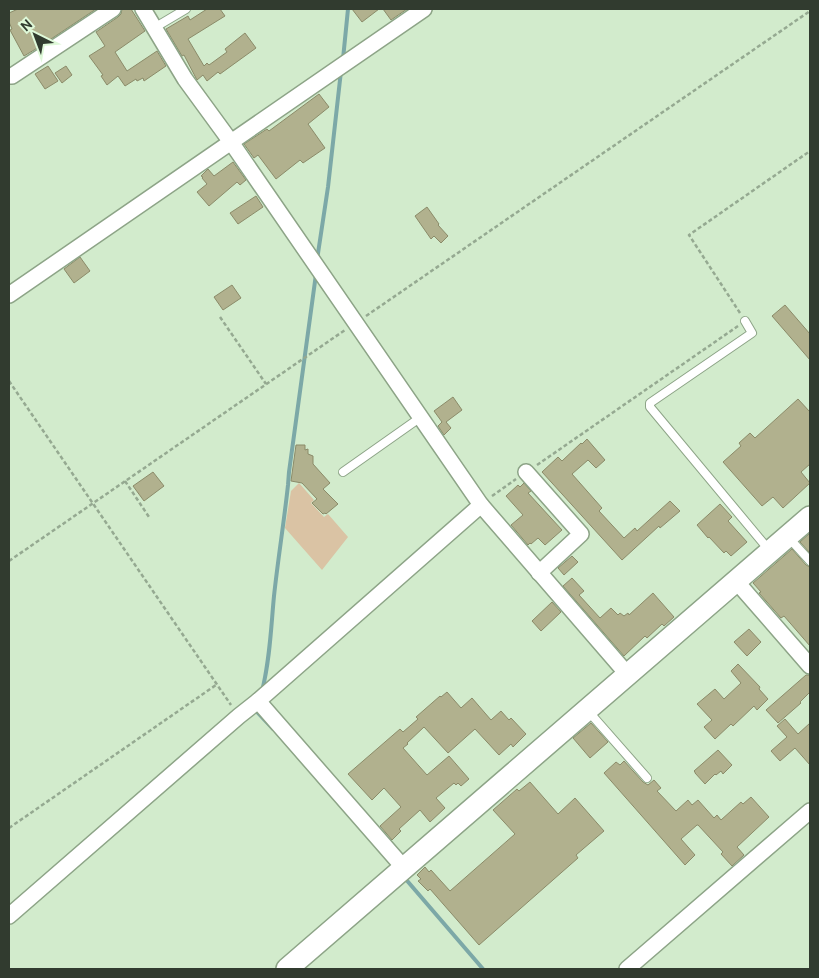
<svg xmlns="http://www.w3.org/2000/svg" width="819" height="978" viewBox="0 0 819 978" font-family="Cabin,sans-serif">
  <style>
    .green { fill: #dac3a4 }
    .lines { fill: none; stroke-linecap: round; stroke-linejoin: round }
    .stream { stroke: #7ca8a7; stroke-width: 4 }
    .building { fill: #b1b18e; stroke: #8b8b69 }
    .lane-casing { stroke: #8da487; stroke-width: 10 }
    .street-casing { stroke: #8da487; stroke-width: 18 }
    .secondary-casing { stroke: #8da487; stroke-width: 24 }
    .path { stroke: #95a991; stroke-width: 2.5; stroke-dasharray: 4 2.5; stroke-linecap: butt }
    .lane { stroke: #fff; stroke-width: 8 }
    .street { stroke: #fff; stroke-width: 15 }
    .secondary { stroke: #fff; stroke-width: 21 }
  </style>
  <rect width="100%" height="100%" fill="#d2ebcc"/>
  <path class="green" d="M299,483L314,500L311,503L324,517L328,514L348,537L322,570L285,528L291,491Z"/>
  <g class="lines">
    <g class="stream">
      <path d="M343,59L348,9"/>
      <path d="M317,260L328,187L341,71"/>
      <path d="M262,691C270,660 271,627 274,596C278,559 284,522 288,485L289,472L316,274"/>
      <path d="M258,707L257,712L273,729"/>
      <path d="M403,876L483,969"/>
    </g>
  </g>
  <g class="building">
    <path d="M18,9H96L39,47L24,56L10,30L12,29L9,22V13Z"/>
    <path d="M122,9H131L145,31L115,52L127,71L157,51L166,66L144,81L143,78L137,81L136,79L125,86L118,76L107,85L101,76L103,75L89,56L105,46L96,32L118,17L121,14Z"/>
    <path d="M207,9H220L225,16L188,39L204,66L207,63L209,65L227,52L225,49L245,33L256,48L220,74L218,72L207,81L203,75L197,80L184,55L182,56L166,29L188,16L190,20Z"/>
    <path d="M352,9H379L362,22Z"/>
    <path d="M383,9H407L391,20Z"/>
    <path d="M48,66L58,81L45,89L35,74Z"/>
    <path d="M66,66L72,75L62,83L55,73Z"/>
    <path d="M319,94L329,107L308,124L325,148L303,163L300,160L276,179L258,155L254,158L244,144L267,129L269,131Z"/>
    <path d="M233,162L246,180L240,185L237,182L209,206L197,192L207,184L202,178L203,177L201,176L208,169L214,176Z"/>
    <path d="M256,196L263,207L238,224L230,213Z"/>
    <path d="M427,207L439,224L438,225L448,236L441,243L434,236L431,239L415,216Z"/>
    <path d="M80,257L90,271L74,283L64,269Z"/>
    <path d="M232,285L241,298L223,310L214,297Z"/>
    <path d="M785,305L810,334V360L772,316Z"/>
    <path d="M453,397L462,410L446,422L451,428L444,435L438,426L442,422L434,411Z"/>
    <path d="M798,399L810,412V464L801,472L810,483L783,508L773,497L762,506L723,462L741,446L739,443L750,433L755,438Z"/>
    <path d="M587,439L605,460L596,468L588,460L572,474L602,508L599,511L624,538L635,528L637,531L670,501L680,511L660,528L659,526L622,560L542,472L558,457L562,461L581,443L582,444Z"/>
    <path d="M296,445H305V450L308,449V454L313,456V464L330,483L323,489L338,504L326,514L325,513L323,514L312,503L317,499L302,483L291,481Z"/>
    <path d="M153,472L164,486L144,501L133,486Z"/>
    <path d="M524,483L531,491L528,493L562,530L545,545L538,538L531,544L530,543L528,545L511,525L523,515L506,496L518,485L520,487Z"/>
    <path d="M720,504L732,517L728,521L747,542L731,556L726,551L724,553L709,537L708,538L697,525Z"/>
    <path d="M810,533V553L800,542Z"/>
    <path d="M792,549L806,565L810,567V646L784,616L781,618L759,593L761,592L753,583Z"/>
    <path d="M572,556L578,562L564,575L558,568Z"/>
    <path d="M572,578L584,591L579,595L600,618L611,608L618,615L620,613L624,616L628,613L629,615L653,593L674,617L664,626L662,624L647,638L645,636L624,656L563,586Z"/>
    <path d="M552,602L561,612L541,631L532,621Z"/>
    <path d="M749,629L761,642L747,656L734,642Z"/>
    <path d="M738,664L760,687L759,689L768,699L757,710L754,706L733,726L731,724L715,739L704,727L712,720L697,704L715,689L724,699L741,683L731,671Z"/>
    <path d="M806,675H810V692L800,702L801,703L778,723L766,710Z"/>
    <path d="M447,692L461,708L472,698L491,720L501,711L509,720L511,718L526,734L513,747L511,744L499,755L475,729L448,753L424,727L407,743L408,744L403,748L427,775L449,756L469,779L461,786L458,783L456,785L454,783L436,798L445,808L430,822L420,810L399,829L401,831L392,840L380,826L401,807L384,788L372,800L348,774L400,729L403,732L418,719L416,717L440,696L441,697Z"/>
    <path d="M785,719L798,734L810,723V765L795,748L780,761L771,751L787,737L777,726Z"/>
    <path d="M591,723L608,742L590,758L573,738Z"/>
    <path d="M718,750L732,765L723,774L721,771L716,775L715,774L705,784L695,773V772L694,771Z"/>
    <path d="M624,761L643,782L648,785L654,780L661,788L657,791L676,811L688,800L692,805L698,800L714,818L717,815L721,820L741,802L743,804L751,797L769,817L737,847L744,855L732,866L721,854L723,852L698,825H697L681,839L695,855L685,865L604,773L616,762L620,765Z"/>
    <path d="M530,782L558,814L575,798L604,831L576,855L578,858L479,945L430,889L428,891L418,881L421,879L417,875L425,867L429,872L431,870L450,891L515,834L493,810L517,789L519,791Z"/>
  </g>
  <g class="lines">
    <defs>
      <g id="lane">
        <path d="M154,28L186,9"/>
        <path d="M745,321L752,333L650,403V407L769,550"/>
        <path d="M343,472L421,417"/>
        <path d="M789,538L810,561"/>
        <path d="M589,712L647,778"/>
      </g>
      <g id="street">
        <path d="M143,9L185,79L231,142L481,505L628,675"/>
        <path d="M9,76H12L113,9"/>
        <path d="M9,295L424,9"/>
        <path d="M526,472L581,534L539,573"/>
        <path d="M736,581L810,666"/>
        <path d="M258,701L404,868"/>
        <path d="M9,916L239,716L258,701L481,505"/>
        <path d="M627,969L810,811"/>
      </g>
      <path id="secondary" d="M287,969L810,517"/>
    </defs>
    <use href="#lane" class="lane-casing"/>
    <use href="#street" class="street-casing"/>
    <use href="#secondary" class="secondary-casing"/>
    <g class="path">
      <path d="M740,313L689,235L810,151"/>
      <path d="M366,316L810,11"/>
      <path d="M220,317L266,384"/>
      <path d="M9,381L231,705"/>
      <path d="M537,465L738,326"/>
      <path d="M125,481L149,517"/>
      <path d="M492,496L516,479"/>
      <path d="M9,561L345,330"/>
      <path d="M9,828L216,685"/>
    </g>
    <use href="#lane" class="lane"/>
    <use href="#street" class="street"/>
    <use href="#secondary" class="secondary"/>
  </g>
  <rect width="819" height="978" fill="none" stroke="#313b2f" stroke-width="20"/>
  <g transform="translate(35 35) rotate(318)" stroke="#dff9d9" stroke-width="4" paint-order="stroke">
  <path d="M0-4L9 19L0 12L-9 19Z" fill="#313b2f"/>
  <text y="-8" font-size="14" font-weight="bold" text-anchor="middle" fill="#313b2f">N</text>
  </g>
</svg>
